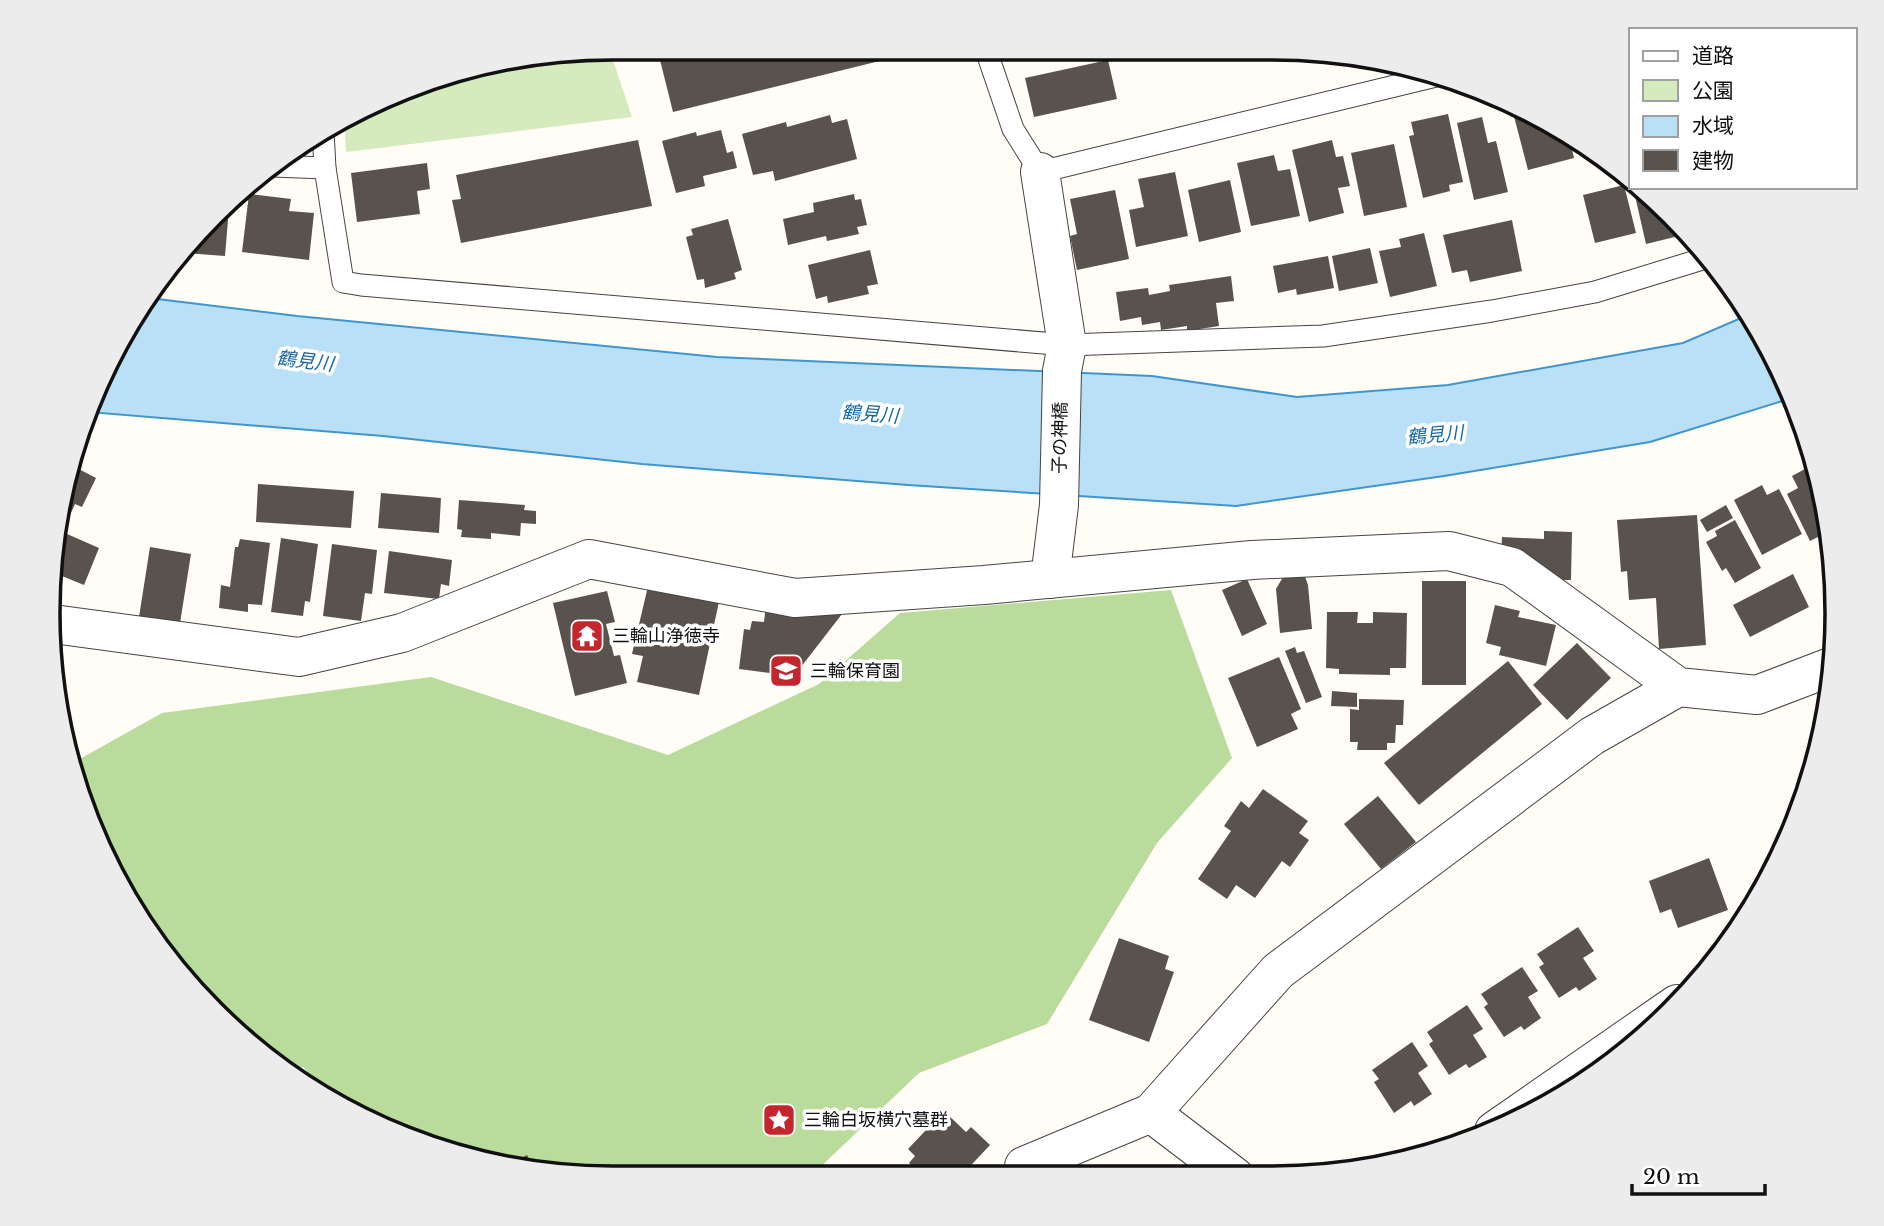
<svg xmlns="http://www.w3.org/2000/svg" width="1884" height="1226" viewBox="0 0 1884 1226" font-family="'Libre Baskerville','Noto Sans JP',serif">
  <style>
    .green { fill: #d5ebbd }
    .forest { fill: #b9dc9c }
    .water { fill: #b9e0f7; stroke: #3f96cf; stroke-width: 2 }
    .building { fill: #5a524d }
    .lines { fill: none; stroke-linecap: round; stroke-linejoin: round }
    .lane-casing { stroke: #444; stroke-width: 23 }
    .street-casing { stroke: #444; stroke-width: 40 }
    .lane { stroke: #fff; stroke-width: 21 }
    .street { stroke: #fff; stroke-width: 38 }
    .labels { text-anchor: middle; dominant-baseline: central; stroke-width: 7; stroke-linejoin: round; paint-order: stroke }
    .street-label { font-size: 18px; fill: #111; stroke: #fff }
    .poi-label { font-size: 18px; fill: #111; stroke: #fff; text-anchor: start }
    .water-label { font-size: 19px; font-style: italic; fill: #1768a6; stroke: #fff }
    .rim { fill: none; stroke: #111; stroke-width: 3.5 }
  </style>
  <rect width="100%" height="100%" fill="#fffdf5"/>
  <path class="green" d="M609,48L632,117L346,152L344,120L432,77Z"/>
  <path class="forest" d="M1171,590L1232,758L1157,843L1047,1024L919,1073L812,1175L540,1174L396,1136L323,1090L303,1067L291,1070L240,1039L123,896L69,765L162,713L431,677L668,755L819,684L900,613Z"/>
  <path class="water" d="M149,298L297,316L717,357L1152,376L1297,397L1448,385L1683,343L1748,315L1778,362L1792,398L1650,442L1444,476L1236,506L908,485L642,464L383,436L88,412Z"/>
  <g class="building">
    <path d="M676,48L903,49L904,55L673,112L658,52Z"/>
    <path d="M1108,60L1117,99L1034,117L1025,78Z"/>
    <path d="M1511,105L1570,141L1574,158L1528,170Z"/>
    <path d="M1448,114L1463,182L1449,185L1450,191L1423,198L1409,136L1414,135L1411,122Z"/>
    <path d="M830,115L832,123L847,119L857,159L775,181L773,171L753,175L742,134L786,122L787,127Z"/>
    <path d="M1482,117L1488,143L1496,141L1508,192L1474,200L1457,123Z"/>
    <path d="M721,130L727,153L733,151L737,168L703,176L705,186L676,193L662,141L696,132L697,136Z"/>
    <path d="M638,140L652,206L461,243L452,200L461,199L456,175Z"/>
    <path d="M1332,140L1336,157L1343,156L1350,186L1338,188L1344,213L1309,222L1292,150Z"/>
    <path d="M1394,144L1407,207L1364,216L1351,153Z"/>
    <path d="M1274,155L1278,171L1290,169L1300,216L1251,226L1237,163Z"/>
    <path d="M427,163L430,189L417,191L420,214L357,222L351,173Z"/>
    <path d="M1175,172L1188,236L1136,247L1129,210L1144,207L1138,179Z"/>
    <path d="M1230,180L1241,232L1199,242L1188,190Z"/>
    <path d="M1624,185L1636,233L1595,243L1583,195Z"/>
    <path d="M1633,187H1644L1687,234L1646,244Z"/>
    <path d="M1115,190L1129,259L1077,270L1070,236L1077,234L1070,199Z"/>
    <path d="M249,194L291,199L289,211L314,213L309,260L242,252Z"/>
    <path d="M854,194L855,200L861,199L867,225L857,227L859,234L827,241L826,236L788,245L783,219L814,212L813,203Z"/>
    <path d="M229,208L225,256L185,253V249Z"/>
    <path d="M728,219L742,270L734,273L736,279L705,288L704,279L697,280L686,237L693,235L691,229Z"/>
    <path d="M1512,220L1522,271L1470,282L1467,270L1452,273L1443,235Z"/>
    <path d="M1424,233L1437,286L1390,297L1379,251L1401,247L1399,239Z"/>
    <path d="M1370,248L1378,283L1339,291L1332,256Z"/>
    <path d="M870,250L878,284L867,286L869,294L828,303L827,296L816,299L808,265Z"/>
    <path d="M1328,256L1334,288L1297,295L1296,289L1278,293L1273,266Z"/>
    <path d="M1231,276L1234,301L1216,303L1219,326L1187,331V326L1161,330L1160,322L1142,325L1141,317L1120,321L1116,292L1148,288L1149,295L1170,291L1169,285Z"/>
    <path d="M1816,463L1828,532L1810,541L1787,494L1798,488L1792,476Z"/>
    <path d="M71,465L96,478L82,507L75,504L65,526L59,523Z"/>
    <path d="M258,484L354,491L351,528L256,522Z"/>
    <path d="M1762,485L1767,495L1779,489L1802,534L1762,555L1734,500Z"/>
    <path d="M381,493L441,498L439,533L378,528Z"/>
    <path d="M459,500L525,505L524,510L536,511V524L521,523L520,536L491,533V539L461,537L462,530L457,529Z"/>
    <path d="M1726,505L1733,518L1707,532L1700,520Z"/>
    <path d="M1697,515L1706,645L1659,649L1656,598L1629,600L1627,571L1621,572L1617,520Z"/>
    <path d="M1735,520L1761,568L1735,583L1726,568L1722,571L1706,542L1717,536L1715,531Z"/>
    <path d="M58,530L99,548L84,585L57,574L53,583L49,582Z"/>
    <path d="M1544,531L1572,532L1571,580H1541L1501,559L1502,537L1544,539Z"/>
    <path d="M281,538L318,544L310,602L305,601L303,616L271,612Z"/>
    <path d="M240,539L270,543L262,605L248,604V612L219,608L221,585L230,587L235,547H238Z"/>
    <path d="M332,544L377,550L372,594L365,593L361,621L323,616Z"/>
    <path d="M150,547L191,554L180,623L139,617Z"/>
    <path d="M389,551L452,560L449,586L441,584L439,599L384,593Z"/>
    <path d="M1304,574L1308,585L1312,629L1280,633L1276,589L1283,577Z"/>
    <path d="M1793,574L1809,607L1750,637L1733,605Z"/>
    <path d="M1247,579L1267,624L1242,636L1222,590Z"/>
    <rect x="1422" y="581" width="44" height="104"/>
    <path d="M649,582L720,597L699,695L637,682L643,656L632,654Z"/>
    <path d="M607,591L615,622L606,624L614,656L620,655L627,683L575,696L553,603Z"/>
    <path d="M766,605L842,614L794,676L739,669L744,629L750,630L752,621L764,622Z"/>
    <path d="M1495,605L1520,611L1518,617L1556,625L1546,666L1499,655L1501,647L1486,643Z"/>
    <path d="M1327,612H1358L1357,623H1373V612L1407,613L1406,668H1390V675L1339,674V669L1326,668Z"/>
    <path d="M1577,643L1611,678L1567,720L1533,685Z"/>
    <path d="M1295,647L1297,653L1304,651L1322,697L1306,703L1285,651Z"/>
    <path d="M1279,657L1301,709L1291,714L1298,729L1257,747L1228,678Z"/>
    <path d="M1508,661L1542,704L1419,805L1384,763Z"/>
    <path d="M1332,691L1357,693V707L1331,706Z"/>
    <path d="M1359,699L1404,700L1403,725H1396L1395,743H1387V750H1357L1358,742H1350V709L1359,710Z"/>
    <path d="M1263,789L1308,821L1299,833L1309,840L1290,867L1282,861L1255,898L1236,885L1227,899L1198,879L1231,831L1224,826L1241,801L1249,808Z"/>
    <path d="M1378,796L1416,842L1381,869L1344,824Z"/>
    <path d="M1709,858L1728,910L1678,928L1671,909L1660,913L1649,881Z"/>
    <path d="M1578,927L1594,951L1583,958L1597,979L1579,991L1576,987L1559,998L1539,967L1544,964L1537,954Z"/>
    <path d="M1119,938L1169,956L1165,969L1174,972L1149,1042L1089,1020Z"/>
    <path d="M1522,967L1538,991L1528,997L1541,1018L1524,1030L1521,1026L1504,1037L1484,1007L1488,1004L1481,994Z"/>
    <path d="M1467,1005L1483,1029L1473,1035L1487,1057L1469,1068L1466,1064L1449,1075L1429,1044L1433,1041L1427,1032Z"/>
    <path d="M1412,1042L1428,1066L1418,1073L1432,1094L1414,1106L1411,1101L1394,1113L1374,1082L1379,1079L1372,1070Z"/>
    <path d="M944,1111L966,1132L971,1127L990,1145L961,1176H923L909,1163L915,1156L908,1149Z"/>
    <path d="M527,1155L536,1173L507,1165Z"/>
    <path d="M1066,1163L1105,1176V1177L1061,1176Z"/>
  </g>
  <g class="lines">
    <defs>
      <g id="lane">
        <path d="M986,50L1013,129L1040,172L1436,76"/>
        <path d="M323,131L325,168L343,282L361,285L1067,345L1323,336L1492,311L1595,292L1709,257"/>
        <path d="M273,166L325,168"/>
      </g>
      <g id="street">
        <path d="M1040,172L1067,345L1062,371L1059,505L1050,579"/>
        <path d="M53,624L299,657L402,633L589,559L795,598L984,585L1252,560L1449,551L1512,567L1678,687L1757,695L1833,666"/>
        <path d="M1151,1113L1235,1177"/>
        <path d="M1494,1131L1677,1004"/>
        <path d="M1024,1166L1151,1113L1278,971L1592,736L1678,687"/>
      </g>
    </defs>
    <use href="#lane" class="lane-casing"/>
    <use href="#street" class="street-casing"/>
    <use href="#lane" class="lane"/>
    <use href="#street" class="street"/>
  </g>
  <defs>
    <symbol id="temple-square" viewBox="-11 -11 22 22"><rect x="-9" y="-9" width="18" height="18" rx="4" fill="#c4262e" stroke="#fff"/><path d="M0-6L5-2H3V0L6.5 2.5H4V6H1.5V3h-3V6H-4V2.5H-6.5L-3 0V-2H-5Z" fill="#fff"/></symbol>
    <symbol id="school-square" viewBox="-11 -11 22 22"><rect x="-9" y="-9" width="18" height="18" rx="4" fill="#c4262e" stroke="#fff"/><path d="M0-5L7-2L0 1L-7-2ZM-4 1L0 2.5L4 1V4Q0 6-4 4Z" fill="#fff"/></symbol>
    <symbol id="sight-square" viewBox="-11 -11 22 22"><rect x="-9" y="-9" width="18" height="18" rx="4" fill="#c4262e" stroke="#fff"/><path d="M0-6L1.8-2.2L6-1.7L2.9 1.2L3.7 5.4L0 3.3L-3.7 5.4L-2.9 1.2L-6-1.7L-1.8-2.2Z" fill="#fff"/></symbol>
  </defs>
  <g fill-rule="evenodd">
    <use href="#temple-square" x="568" y="617" width="38" height="38"/>
    <use href="#school-square" x="767" y="652" width="38" height="38"/>
    <use href="#sight-square" x="760" y="1101" width="38" height="38"/>
  </g>
  <g class="labels">
    <g class="street-label">
      <text transform="translate(1060 438) rotate(-89)">子の神橋</text>
    </g>
    <g class="poi-label">
      <text x="612" y="636">三輪山浄徳寺</text>
      <text x="810" y="671">三輪保育園</text>
      <text x="804" y="1120">三輪白坂横穴墓群</text>
    </g>
    <g class="water-label">
      <text transform="translate(305 361) rotate(7)">鶴見川</text>
      <text transform="translate(870 414) rotate(4)">鶴見川</text>
      <text transform="translate(1435 435) rotate(-5)">鶴見川</text>
    </g>
  </g>
  <path d="M0 0H1884V1226H0ZM613 60H1272A553 553 0 0 1 1825 613V613A553 553 0 0 1 1272 1166H613A553 553 0 0 1 60 613V613A553 553 0 0 1 613 60Z" fill="#ececec" fill-rule="evenodd"/>
  <path class="rim" d="M613 60H1272A553 553 0 0 1 1825 613V613A553 553 0 0 1 1272 1166H613A553 553 0 0 1 60 613V613A553 553 0 0 1 613 60Z"/>
  <rect x="1629" y="28" width="228" height="161" fill="#ffffff" stroke="#a0a0a0" stroke-width="2"/>
  <rect x="1643" y="51" width="35" height="10" fill="#ffffff" stroke="#a0a0a0" stroke-width="2"/>
  <text x="1692" y="63" font-size="21" fill="#111111">道路</text>
  <rect x="1643" y="80" width="35" height="21" fill="#d5ebbd" stroke="#a0a0a0" stroke-width="2"/>
  <text x="1692" y="98" font-size="21" fill="#111111">公園</text>
  <rect x="1643" y="116" width="35" height="21" fill="#b9e0f7" stroke="#a0a0a0" stroke-width="2"/>
  <text x="1692" y="133" font-size="21" fill="#111111">水域</text>
  <rect x="1643" y="150" width="35" height="21" fill="#5a524d" stroke="#a0a0a0" stroke-width="2"/>
  <text x="1692" y="168" font-size="21" fill="#111111">建物</text>
  <path d="M1632 1184v10h133v-10" fill="none" stroke="#111111" stroke-width="3.5"/>
  <text x="1643" y="1184" font-size="21" fill="#111111" stroke="#ffffff" stroke-width="5" paint-order="stroke">20 m</text>
</svg>
